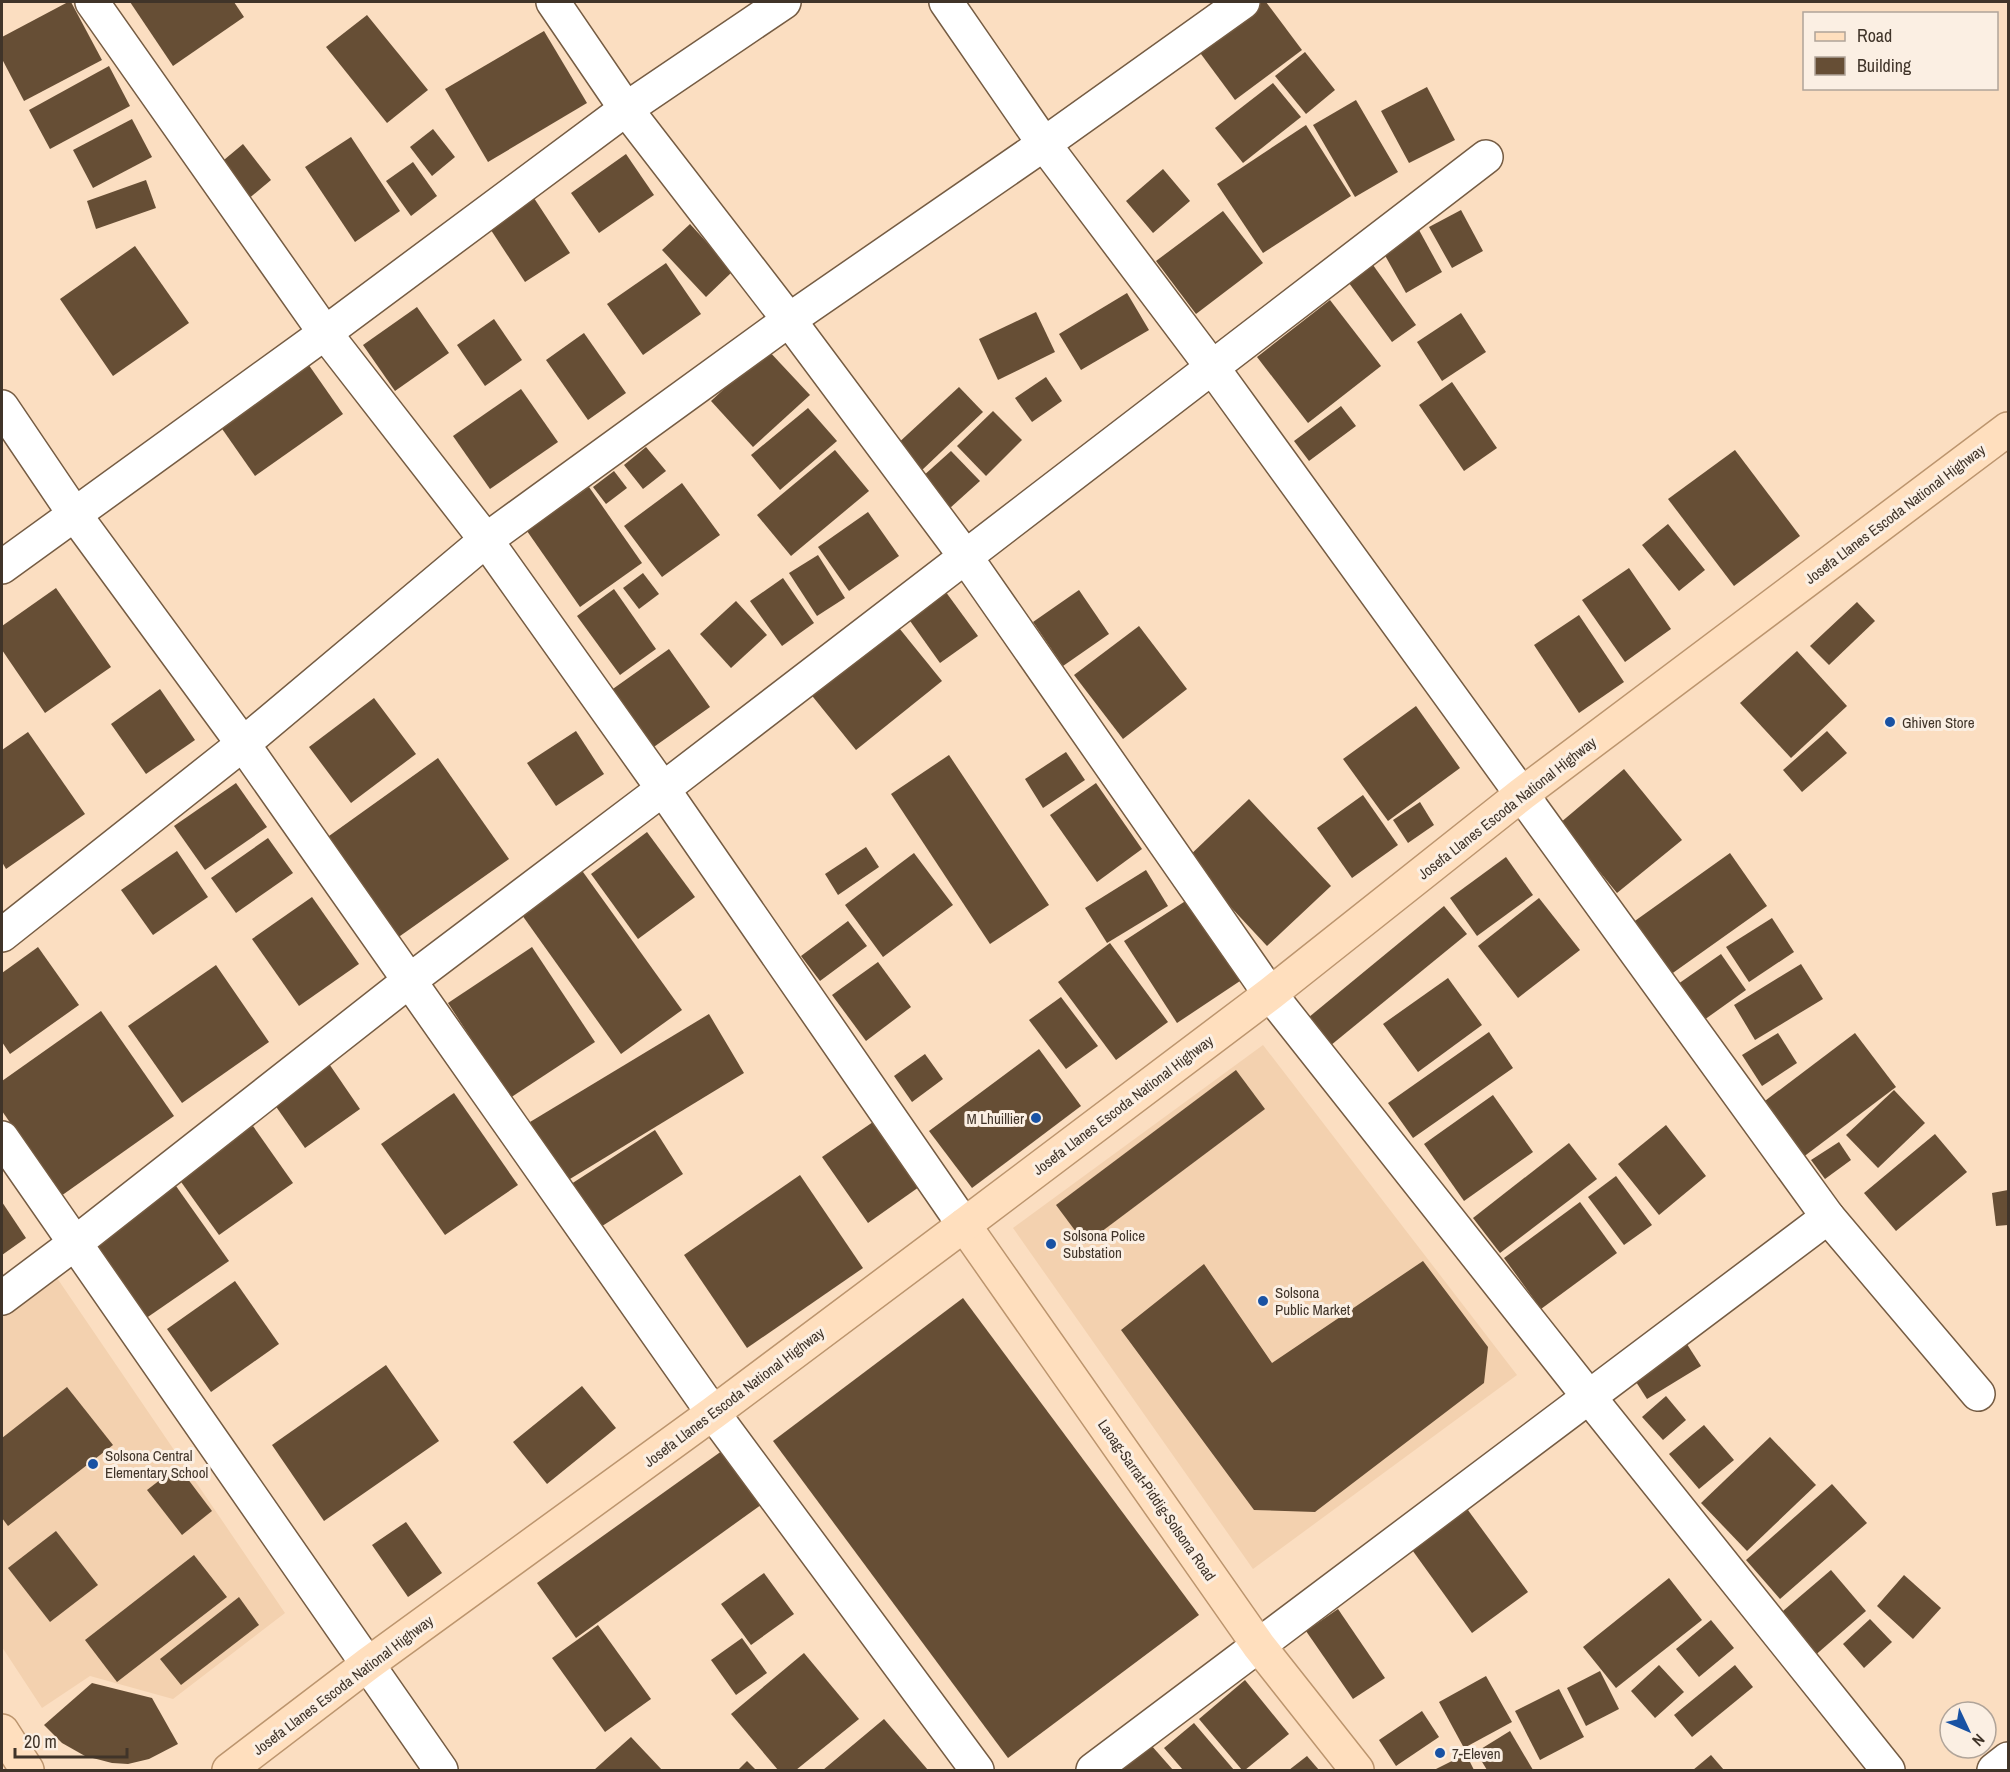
<svg xmlns="http://www.w3.org/2000/svg" width="2010" height="1772" viewBox="0 0 2010 1772" font-family="'Archivo Narrow',sans-serif">
  <style>
    .built { fill: #f3d1af }
    .building { fill: #664e35 }
    .lines { fill: none; stroke-linecap: round; stroke-linejoin: round }
    .minor-casing { stroke: #755c43; stroke-width: 36 }
    .major-casing { stroke: #bc956e; stroke-width: 36 }
    .minor { stroke: #fff; stroke-width: 33 }
    .major { stroke: #ffdfbe; stroke-width: 33 }
    .poi-dot { fill: #1952a3; stroke: #fbefe3; stroke-width: 2 }
    .labels { text-anchor: middle; dominant-baseline: central; stroke-width: 6; stroke-linejoin: round; paint-order: stroke }
    .street-label { font-size: 15px; fill: #403429; stroke: #fbefe3 }
    .poi-label { font-size: 15px; fill: #403429; stroke: #fbefe3; text-anchor: start }
  </style>
  <rect width="100%" height="100%" fill="#fbdec1"/>
  <g class="built">
    <path d="M1263,1045L1517,1375L1253,1569L1013,1228Z"/>
    <path d="M55,1275L285,1613L173,1699L90,1676L42,1708L2,1647V1315Z"/>
  </g>
  <g class="building">
    <path d="M68,2H71L102,60L24,101L2,59V37Z"/>
    <path d="M130,2H234L244,17L173,66Z"/>
    <path d="M1262,2H1266L1302,50L1235,100L1198,50Z"/>
    <path d="M367,15L428,90L387,123L326,47Z"/>
    <path d="M544,31L587,103L488,162L445,89Z"/>
    <path d="M1305,52L1335,90L1306,114L1275,76Z"/>
    <path d="M109,66L130,106L50,149L29,110Z"/>
    <path d="M1273,83L1301,117L1243,163L1215,128Z"/>
    <path d="M1427,87L1455,140L1409,163L1381,111Z"/>
    <path d="M1356,100L1398,172L1355,197L1313,125Z"/>
    <path d="M132,119L152,157L93,188L73,150Z"/>
    <path d="M1306,125L1351,196L1263,253L1217,184Z"/>
    <path d="M433,129L455,157L432,176L410,147Z"/>
    <path d="M351,137L400,211L355,242L305,167Z"/>
    <path d="M243,144L271,180L247,200L218,165Z"/>
    <path d="M626,154L654,195L599,233L571,193Z"/>
    <path d="M413,162L437,196L411,216L386,181Z"/>
    <path d="M1163,169L1190,201L1153,233L1126,201Z"/>
    <path d="M146,180L156,208L96,229L87,201Z"/>
    <path d="M532,195L570,253L525,282L487,224Z"/>
    <path d="M1461,210L1483,251L1452,268L1429,227Z"/>
    <path d="M1223,211L1263,263L1196,314L1156,261Z"/>
    <path d="M690,224L733,271L706,297L662,250Z"/>
    <path d="M1419,230L1442,272L1406,293L1382,250Z"/>
    <path d="M135,246L189,323L113,376L60,299Z"/>
    <path d="M666,263L701,314L643,355L607,304Z"/>
    <path d="M1373,265L1416,325L1392,342L1349,283Z"/>
    <path d="M1127,293L1149,330L1081,370L1059,334Z"/>
    <path d="M1330,300L1381,366L1308,423L1257,357Z"/>
    <path d="M417,307L449,353L395,391L363,345Z"/>
    <path d="M1036,312L1055,352L998,380L979,339Z"/>
    <path d="M1461,313L1486,352L1442,381L1417,342Z"/>
    <path d="M494,319L522,360L485,386L457,345Z"/>
    <path d="M584,333L626,393L588,420L546,360Z"/>
    <path d="M767,349L810,395L753,447L711,401Z"/>
    <path d="M306,361L343,414L255,476L218,423Z"/>
    <path d="M1046,377L1062,401L1032,422L1015,398Z"/>
    <path d="M1452,382L1497,448L1464,471L1419,405Z"/>
    <path d="M959,387L983,412L920,472L895,446Z"/>
    <path d="M521,389L558,442L490,489L453,436Z"/>
    <path d="M1341,406L1356,426L1309,461L1294,441Z"/>
    <path d="M808,408L837,441L780,490L751,455Z"/>
    <path d="M993,411L1022,440L986,476L957,446Z"/>
    <path d="M646,447L666,471L643,489L624,465Z"/>
    <path d="M835,450L869,491L791,556L757,515Z"/>
    <path d="M1735,450L1800,536L1734,586L1668,499Z"/>
    <path d="M951,451L980,481L950,508L922,477Z"/>
    <path d="M614,471L627,488L606,504L593,487Z"/>
    <path d="M682,483L720,535L662,577L624,526Z"/>
    <path d="M589,487L642,563L580,607L527,531Z"/>
    <path d="M868,512L899,556L849,591L818,547Z"/>
    <path d="M1668,524L1705,570L1679,591L1642,545Z"/>
    <path d="M818,555L845,598L817,616L789,573Z"/>
    <path d="M1629,568L1671,629L1625,662L1582,600Z"/>
    <path d="M643,573L659,594L639,609L623,588Z"/>
    <path d="M783,578L814,623L782,646L750,601Z"/>
    <path d="M940,584L978,636L940,663L903,611Z"/>
    <path d="M56,588L111,667L45,713L2,650V626Z"/>
    <path d="M614,589L656,649L620,675L577,616Z"/>
    <path d="M1079,590L1109,634L1063,666L1033,622Z"/>
    <path d="M736,601L767,635L731,668L700,634Z"/>
    <path d="M1857,602L1875,621L1829,665L1810,646Z"/>
    <path d="M1579,615L1624,682L1579,713L1534,645Z"/>
    <path d="M895,623L942,681L856,750L809,692Z"/>
    <path d="M1139,626L1187,689L1123,739L1074,675Z"/>
    <path d="M669,649L710,707L651,749L610,691Z"/>
    <path d="M1797,651L1847,706L1791,758L1740,703Z"/>
    <path d="M160,689L195,740L146,774L111,724Z"/>
    <path d="M374,698L416,754L351,803L309,747Z"/>
    <path d="M1416,706L1460,768L1388,821L1343,759Z"/>
    <path d="M576,731L604,774L556,806L527,763Z"/>
    <path d="M1827,731L1847,753L1802,792L1783,770Z"/>
    <path d="M28,732L85,814L6,869L2,862V750Z"/>
    <path d="M1066,752L1085,780L1043,808L1025,779Z"/>
    <path d="M949,755L1049,905L990,944L891,794Z"/>
    <path d="M438,758L509,859L393,941L322,841Z"/>
    <path d="M1624,769L1682,840L1617,893L1560,823Z"/>
    <path d="M236,783L267,827L205,870L174,826Z"/>
    <path d="M1096,783L1142,849L1097,882L1050,815Z"/>
    <path d="M1363,795L1398,845L1352,878L1317,828Z"/>
    <path d="M1249,799L1331,886L1267,946L1186,859Z"/>
    <path d="M1420,802L1434,825L1408,843L1393,820Z"/>
    <path d="M647,832L695,897L638,939L591,874Z"/>
    <path d="M268,838L293,873L236,913L211,878Z"/>
    <path d="M866,847L879,867L838,895L825,874Z"/>
    <path d="M177,851L208,897L153,935L121,890Z"/>
    <path d="M914,853L953,905L883,957L845,905Z"/>
    <path d="M1730,853L1767,906L1670,975L1632,923Z"/>
    <path d="M1506,857L1533,895L1477,936L1450,898Z"/>
    <path d="M578,865L682,1010L621,1054L517,908Z"/>
    <path d="M1146,870L1168,906L1107,943L1085,908Z"/>
    <path d="M312,897L359,964L299,1006L252,939Z"/>
    <path d="M1539,898L1580,950L1518,998L1478,946Z"/>
    <path d="M1187,900L1240,981L1177,1023L1124,941Z"/>
    <path d="M1444,906L1467,934L1325,1050L1303,1022Z"/>
    <path d="M1772,918L1794,952L1749,982L1726,947Z"/>
    <path d="M848,921L867,946L820,981L801,956Z"/>
    <path d="M1110,943L1168,1022L1116,1060L1058,982Z"/>
    <path d="M38,947L79,1005L10,1054L2,1042V973Z"/>
    <path d="M532,947L595,1042L510,1098L448,1003Z"/>
    <path d="M1721,954L1746,990L1704,1020L1678,984Z"/>
    <path d="M878,962L911,1007L866,1041L832,995Z"/>
    <path d="M1801,964L1823,999L1755,1040L1734,1005Z"/>
    <path d="M216,965L269,1042L182,1103L128,1026Z"/>
    <path d="M1448,978L1482,1025L1418,1072L1383,1024Z"/>
    <path d="M1061,997L1098,1046L1066,1069L1029,1020Z"/>
    <path d="M101,1011L174,1116L61,1196L2,1111V1081Z"/>
    <path d="M709,1014L744,1073L565,1182L530,1122Z"/>
    <path d="M1489,1032L1513,1068L1413,1138L1388,1103Z"/>
    <path d="M1778,1033L1797,1063L1762,1086L1742,1055Z"/>
    <path d="M1855,1033L1896,1087L1794,1164L1753,1110Z"/>
    <path d="M1039,1049L1081,1106L972,1188L929,1131Z"/>
    <path d="M925,1054L943,1079L912,1102L894,1076Z"/>
    <path d="M325,1058L360,1109L305,1148L270,1098Z"/>
    <path d="M1236,1070L1265,1109L1085,1244L1056,1205Z"/>
    <path d="M1894,1090L1925,1123L1878,1168L1846,1135Z"/>
    <path d="M454,1093L518,1185L445,1235L381,1144Z"/>
    <path d="M1493,1095L1533,1152L1464,1201L1424,1144Z"/>
    <path d="M873,1122L919,1187L868,1223L822,1157Z"/>
    <path d="M1666,1125L1706,1176L1659,1215L1618,1164Z"/>
    <path d="M253,1126L293,1183L219,1235L179,1179Z"/>
    <path d="M655,1130L683,1174L596,1230L568,1186Z"/>
    <path d="M1935,1134L1967,1172L1896,1231L1864,1193Z"/>
    <path d="M1839,1142L1851,1160L1825,1179L1811,1160Z"/>
    <path d="M1569,1143L1597,1179L1500,1253L1473,1218Z"/>
    <path d="M800,1175L863,1268L747,1348L684,1255Z"/>
    <path d="M1616,1176L1652,1225L1624,1245L1588,1197Z"/>
    <path d="M176,1186L229,1261L142,1321L91,1247Z"/>
    <path d="M2008,1190V1225L1996,1226L1992,1193Z"/>
    <path d="M2,1202L26,1238L2,1255Z"/>
    <path d="M1580,1202L1617,1253L1541,1309L1504,1258Z"/>
    <path d="M1423,1261L1488,1347L1484,1383L1315,1512L1254,1510L1121,1330L1204,1264L1272,1363Z"/>
    <path d="M235,1281L279,1344L211,1392L167,1329Z"/>
    <path d="M963,1298L1199,1615L1008,1758L773,1441Z"/>
    <path d="M1685,1341L1701,1366L1647,1399L1631,1374Z"/>
    <path d="M386,1365L439,1441L324,1521L272,1445Z"/>
    <path d="M582,1386L616,1428L547,1484L513,1442Z"/>
    <path d="M67,1387L113,1445L8,1526L2,1518V1438Z"/>
    <path d="M1666,1396L1686,1420L1663,1440L1642,1417Z"/>
    <path d="M1704,1425L1734,1460L1699,1489L1669,1454Z"/>
    <path d="M1770,1437L1816,1485L1747,1551L1701,1503Z"/>
    <path d="M726,1448L765,1502L576,1638L537,1583Z"/>
    <path d="M178,1466L212,1511L182,1535L147,1490Z"/>
    <path d="M1832,1484L1867,1523L1780,1599L1746,1560Z"/>
    <path d="M1465,1506L1528,1592L1472,1633L1410,1547Z"/>
    <path d="M406,1522L442,1573L408,1597L372,1545Z"/>
    <path d="M56,1531L98,1585L50,1622L8,1568Z"/>
    <path d="M194,1555L227,1597L117,1682L85,1640Z"/>
    <path d="M1831,1570L1866,1611L1812,1658L1776,1617Z"/>
    <path d="M764,1573L794,1614L751,1645L721,1604Z"/>
    <path d="M1904,1575L1941,1608L1913,1639L1877,1606Z"/>
    <path d="M1669,1578L1702,1620L1616,1688L1583,1647Z"/>
    <path d="M239,1597L259,1625L181,1685L160,1659Z"/>
    <path d="M1338,1609L1385,1678L1353,1699L1306,1631Z"/>
    <path d="M1870,1619L1892,1642L1864,1668L1843,1644Z"/>
    <path d="M1711,1620L1734,1648L1699,1677L1676,1649Z"/>
    <path d="M598,1625L651,1699L605,1732L552,1658Z"/>
    <path d="M742,1638L767,1673L736,1695L711,1660Z"/>
    <path d="M804,1653L859,1719L796,1770H778L731,1714Z"/>
    <path d="M1659,1665L1684,1692L1655,1718L1631,1691Z"/>
    <path d="M1735,1665L1753,1687L1692,1737L1674,1715Z"/>
    <path d="M1600,1671L1619,1709L1586,1726L1567,1688Z"/>
    <path d="M1486,1676L1512,1722L1464,1748L1439,1702Z"/>
    <path d="M1245,1680L1289,1734L1245,1770H1242L1199,1719Z"/>
    <path d="M92,1683L152,1698L178,1744L149,1759L128,1764L112,1763L85,1756L62,1743L44,1725Z"/>
    <path d="M1559,1689L1584,1737L1540,1760L1515,1711Z"/>
    <path d="M1422,1711L1439,1737L1396,1766L1379,1740Z"/>
    <path d="M884,1719L928,1770H823Z"/>
    <path d="M1194,1723L1234,1770H1183L1164,1748Z"/>
    <path d="M1510,1731L1533,1770H1487L1476,1752Z"/>
    <path d="M631,1737L662,1770H594Z"/>
    <path d="M1151,1745L1173,1770H1121Z"/>
    <path d="M1466,1754L1474,1770H1434Z"/>
    <path d="M1711,1755L1724,1770H1693Z"/>
    <path d="M1307,1756L1319,1770H1289Z"/>
    <path d="M747,1761L756,1770H738Z"/>
  </g>
  <g class="lines">
    <defs>
      <g id="minor">
        <path d="M92,2L325,333L486,540L663,789L964,1225"/>
        <path d="M553,2L626,109L789,320L965,556L1270,994L1589,1397L1888,1770"/>
        <path d="M946,2L1044,144L1212,367L1828,1217L1978,1394"/>
        <path d="M2,407L75,515L243,744L713,1413L977,1770"/>
        <path d="M2,567L325,333L626,109L784,2"/>
        <path d="M2,935L243,744L486,540L789,320L1044,144L1243,2"/>
        <path d="M2,1138L441,1770"/>
        <path d="M2,1298L74,1244L409,981L663,789L1486,157"/>
        <path d="M1093,1770L1828,1217"/>
        <path d="M1994,1770L2008,1759"/>
      </g>
      <g id="major">
        <path d="M964,1225L1259,1646L1357,1770"/>
        <path d="M2,1731L27,1770"/>
        <path d="M229,1770L368,1664L713,1413L964,1225L1270,994L1522,794L2008,429"/>
      </g>
    </defs>
    <use href="#minor" class="minor-casing"/>
    <use href="#major" class="major-casing"/>
    <use href="#minor" class="minor"/>
    <use href="#major" class="major"/>
  </g>
  <g class="poi-dot">
    <circle cx="1890" cy="722" r="6"/>
    <circle cx="1036" cy="1118" r="6"/>
    <circle cx="1051" cy="1244" r="6"/>
    <circle cx="1263" cy="1301" r="6"/>
    <circle cx="93" cy="1464" r="6"/>
    <circle cx="1440" cy="1753" r="6"/>
  </g>
  <g class="labels">
    <g class="street-label">
      <text transform="translate(1895 514) rotate(-37)">Josefa Llanes Escoda National Highway</text>
      <text transform="translate(1507 808) rotate(-38)">Josefa Llanes Escoda National Highway</text>
      <text transform="translate(1123 1105) rotate(-37)">Josefa Llanes Escoda National Highway</text>
      <text transform="translate(734 1397) rotate(-37)">Josefa Llanes Escoda National Highway</text>
      <text transform="translate(1157 1500) rotate(55)">Laoag-Sarrat-Piddig-Solsona Road</text>
      <text transform="translate(343 1685) rotate(-37)">Josefa Llanes Escoda National Highway</text>
    </g>
    <g class="poi-label">
      <text x="1902" y="722">Ghiven Store</text>
      <text x="1024" y="1118" text-anchor="end">M Lhuillier</text>
      <text x="1063" y="1235">Solsona Police<tspan x="1063" dy="17">Substation</tspan></text>
      <text x="1275" y="1292">Solsona<tspan x="1275" dy="17">Public Market</tspan></text>
      <text x="105" y="1455">Solsona Central<tspan x="105" dy="17">Elementary School</tspan></text>
      <text x="1452" y="1753">7-Eleven</text>
    </g>
  </g>
  <rect width="2010" height="1772" fill="none" stroke="#403429" stroke-width="6"/>
  <rect x="1803" y="12" width="195" height="78" fill="#fbefe3" stroke="#b0a499" stroke-width="1.5"/>
  <rect x="1815" y="32" width="30" height="9" fill="#ffdfbe" stroke="#b0a499" stroke-width="1.5"/>
  <text x="1857" y="42" font-size="18" fill="#403429">Road</text>
  <rect x="1815" y="57" width="30" height="18" fill="#664e35" stroke="#b0a499" stroke-width="1.5"/>
  <text x="1857" y="72" font-size="18" fill="#403429">Building</text>
  <g transform="translate(1968 1730) rotate(134)"><circle r="28" fill="#fbefe3" stroke="#b0a499" stroke-width="1.5"/>
  <path d="M0-4.5L10 22L0 15L-10 22Z" fill="#1952a3"/>
  <text y="-9" font-size="16" font-weight="bold" text-anchor="middle" fill="#403429">N</text>
  </g>
  <path d="M15 1748v9h112v-9" fill="none" stroke="#403429" stroke-width="3"/>
  <text x="24" y="1748" font-size="18" fill="#403429" stroke="#fbefe3" stroke-width="4.5" paint-order="stroke">20 m</text>
</svg>
